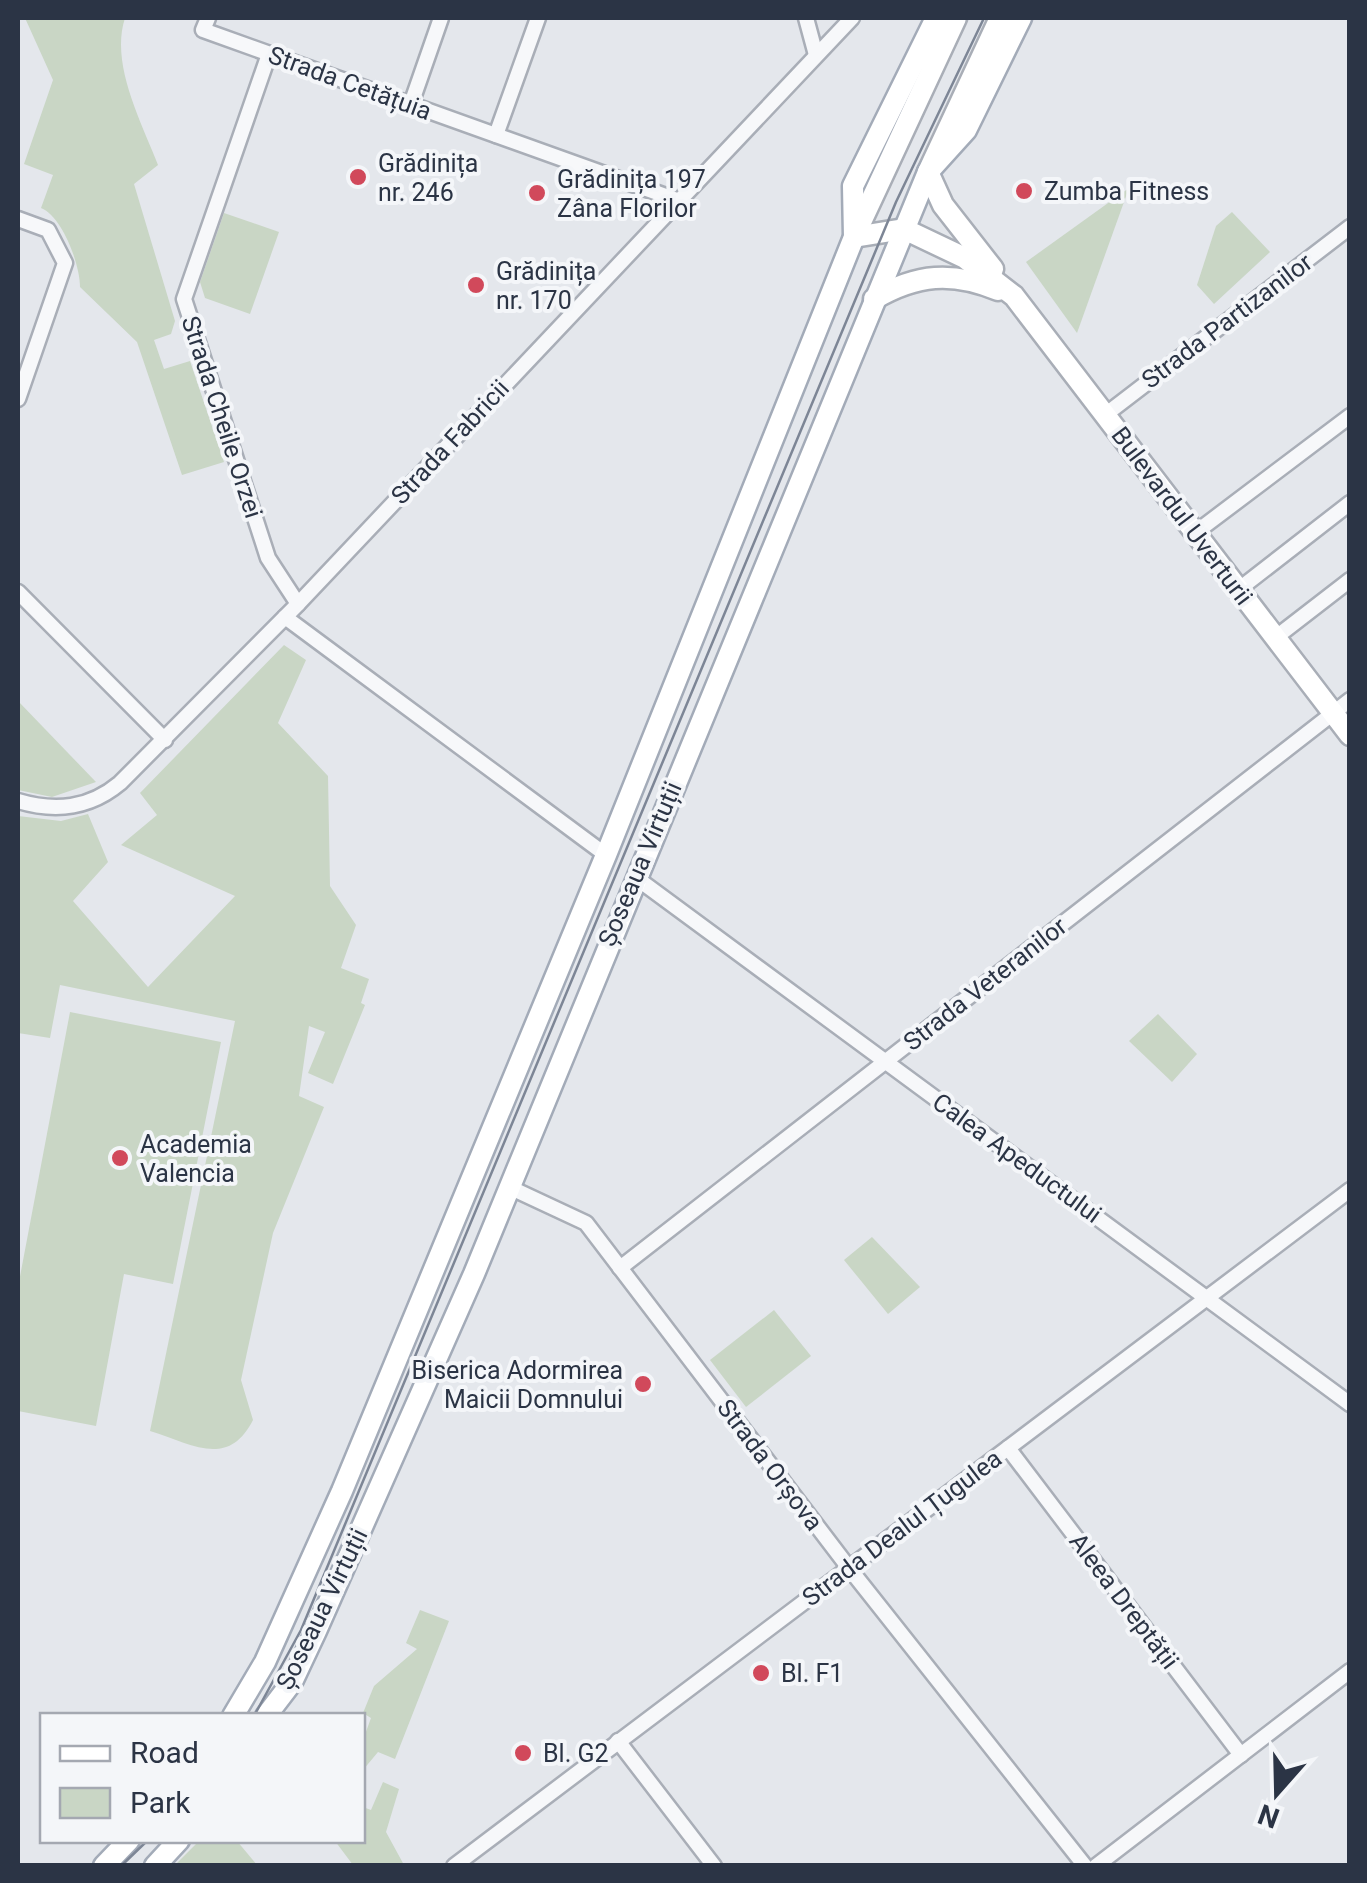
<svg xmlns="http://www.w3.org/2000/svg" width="1367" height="1883" viewBox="0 0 1367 1883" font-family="Roboto,sans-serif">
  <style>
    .green { fill: #c9d6c5 }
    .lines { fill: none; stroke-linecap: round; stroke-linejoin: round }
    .minor-casing { stroke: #a9aeb7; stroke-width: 19 }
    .secondary-casing { stroke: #a9aeb7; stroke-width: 25 }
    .primary-casing { stroke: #a3abb8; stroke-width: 25 }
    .minor { stroke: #f7f8fa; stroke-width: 14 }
    .secondary { stroke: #fff; stroke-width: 20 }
    .primary { stroke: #fff; stroke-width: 20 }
    .tram { stroke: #7d8696; stroke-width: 2.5 }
    .poi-dot { fill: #d1495b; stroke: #f4f6f9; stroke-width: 4 }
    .labels { text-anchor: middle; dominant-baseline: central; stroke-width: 8; stroke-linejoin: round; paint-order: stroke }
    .street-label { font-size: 25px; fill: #2b3445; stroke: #f4f6f9 }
    .poi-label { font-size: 25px; fill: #2b3445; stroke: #f4f6f9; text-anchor: start }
  </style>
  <rect width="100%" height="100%" fill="#e4e7ec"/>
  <g class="green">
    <path d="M25,18H125C110,64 141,121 158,165L134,184L175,321L171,334L154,340L164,369L190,361L224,462L182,475L137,342L80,287C80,265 63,217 41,208L53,175L24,164L53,80Z"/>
    <path d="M1129,188L1077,333L1026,262Z"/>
    <path d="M1232,212L1270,252L1214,304L1197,285L1216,226Z"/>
    <path d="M224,213L279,232L250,314L205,298L200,282Z"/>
    <path d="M284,645L306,660L278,723L328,776L330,886L356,925L341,968L369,979L361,1003L365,1005L333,1084L308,1073L325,1032L309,1026L299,1096L324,1107L273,1233L241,1380L253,1420C228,1469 192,1444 150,1431L235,1021L60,985L50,1038L18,1033V816L61,821L88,814L108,862L73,901L148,987L235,896L121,845L157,815L140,793Z"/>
    <path d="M18,701L96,782L52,797L18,790Z"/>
    <path d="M70,1012L221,1042L173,1284L124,1274L96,1426L18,1411V1287Z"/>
    <path d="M1158,1014L1197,1054L1172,1082L1129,1041Z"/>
    <path d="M872,1237L920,1287L888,1314L844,1260Z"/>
    <path d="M774,1310L811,1356L746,1407L710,1360Z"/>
    <path d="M420,1610L449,1621L395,1759L378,1752L363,1770V1740L371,1718L363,1713L374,1686L417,1649L406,1643Z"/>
    <path d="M383,1782L399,1789L386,1832L404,1865H353L335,1841L362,1840L363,1807L371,1810Z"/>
    <path d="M200,1840L237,1841L257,1865H175Z"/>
  </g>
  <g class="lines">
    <defs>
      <g id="minor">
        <path d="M208,18L203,30L677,200"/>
        <path d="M806,18L816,55"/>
        <path d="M269,54L184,299L268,558L298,604"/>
        <path d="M411,104L441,18"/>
        <path d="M496,135L538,18"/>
        <path d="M18,219L48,230L65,263L18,399"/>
        <path d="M1105,415L1350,227"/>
        <path d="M1195,533L1350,416"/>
        <path d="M1238,590L1350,503"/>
        <path d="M18,592L165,740"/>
        <path d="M285,617L606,855"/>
        <path d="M1275,638L1350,580"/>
        <path d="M18,801C55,812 89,809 120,783L298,604L852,18"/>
        <path d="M635,877L1350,1404"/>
        <path d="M509,1187L586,1223L849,1568L1085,1866"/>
        <path d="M620,1268L1350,700"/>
        <path d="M1008,1448L1241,1755"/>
        <path d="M618,1741L714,1866"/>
        <path d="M454,1866L1350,1190"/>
        <path d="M1096,1866L1350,1671"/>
      </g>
      <g id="secondary">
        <path d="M854,237L904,229L965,258L1014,296L1350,735"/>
        <path d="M854,237L956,18"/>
        <path d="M993,269L943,205L928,172L1000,18"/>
        <path d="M874,299C917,274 952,271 998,290"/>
      </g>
      <g id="primary">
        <path d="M233,1716L265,1662L342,1491L606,855L854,237L853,186L936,18"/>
        <path d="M266,1716L292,1682L316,1631L474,1274L928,172L966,130L1021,18"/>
        <path d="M104,1866L129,1840"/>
        <path d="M155,1866L179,1840"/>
      </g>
    </defs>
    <use href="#minor" class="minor-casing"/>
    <use href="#secondary" class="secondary-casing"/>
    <use href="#primary" class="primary-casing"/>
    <use href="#minor" class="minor"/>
    <use href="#secondary" class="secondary"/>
    <use href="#primary" class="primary"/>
    <g class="tram">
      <path d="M254,1716L301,1630L896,202L984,18"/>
      <path d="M121,1866L148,1840"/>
    </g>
  </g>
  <g class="poi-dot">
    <circle cx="358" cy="177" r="10"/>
    <circle cx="1024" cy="191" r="10"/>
    <circle cx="537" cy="193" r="10"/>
    <circle cx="476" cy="285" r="10"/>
    <circle cx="120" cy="1158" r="10"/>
    <circle cx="643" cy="1384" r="10"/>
    <circle cx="761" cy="1673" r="10"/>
    <circle cx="523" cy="1753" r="10"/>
  </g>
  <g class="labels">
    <g class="street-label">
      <text transform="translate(350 83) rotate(20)">Strada Cetățuia</text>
      <text transform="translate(1227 321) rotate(-37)">Strada Partizanilor</text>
      <text transform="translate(222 417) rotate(72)">Strada Cheile Orzei</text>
      <text transform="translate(450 442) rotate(-47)">Strada Fabricii</text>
      <text transform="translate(1182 516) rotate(53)">Bulevardul Uverturii</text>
      <text transform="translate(640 864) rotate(-67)">Șoseaua Virtuții</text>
      <text transform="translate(985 984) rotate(-38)">Strada Veteranilor</text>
      <text transform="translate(1017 1158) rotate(36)">Calea Apeductului</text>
      <text transform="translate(770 1465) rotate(53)">Strada Orșova</text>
      <text transform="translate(902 1528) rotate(-37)">Strada Dealul Țugulea</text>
      <text transform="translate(1124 1601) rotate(53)">Aleea Dreptății</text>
      <text transform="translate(322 1609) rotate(-64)">Șoseaua Virtuții</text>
    </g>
    <g class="poi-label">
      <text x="378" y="163">Grădinița<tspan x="378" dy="29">nr. 246</tspan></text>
      <text x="557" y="179">Grădinița 197<tspan x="557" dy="29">Zâna Florilor</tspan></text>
      <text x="1044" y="191">Zumba Fitness</text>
      <text x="496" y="271">Grădinița<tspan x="496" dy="29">nr. 170</tspan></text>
      <text x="140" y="1144">Academia<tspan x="140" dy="29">Valencia</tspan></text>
      <text x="623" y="1370" text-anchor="end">Biserica Adormirea<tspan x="623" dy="29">Maicii Domnului</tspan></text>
      <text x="781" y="1673">Bl. F1</text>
      <text x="543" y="1753">Bl. G2</text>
    </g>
  </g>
  <rect width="1367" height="1883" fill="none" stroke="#2b3445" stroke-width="40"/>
  <rect x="40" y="1713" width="325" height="130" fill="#f4f6f9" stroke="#a4a8b1" stroke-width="2.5"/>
  <rect x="60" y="1746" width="50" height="15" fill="#ffffff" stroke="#a4a8b1" stroke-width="2.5"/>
  <text x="130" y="1763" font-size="30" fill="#2b3445">Road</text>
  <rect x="60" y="1788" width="50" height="30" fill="#c9d6c5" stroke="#a4a8b1" stroke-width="2.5"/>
  <text x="130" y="1813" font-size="30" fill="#2b3445">Park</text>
  <g transform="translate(1277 1793) rotate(200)" stroke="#f4f6f9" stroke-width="8" paint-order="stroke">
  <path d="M0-8L18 38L0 25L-18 38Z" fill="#2b3445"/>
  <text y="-15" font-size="28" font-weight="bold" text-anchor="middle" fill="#2b3445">N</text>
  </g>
</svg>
